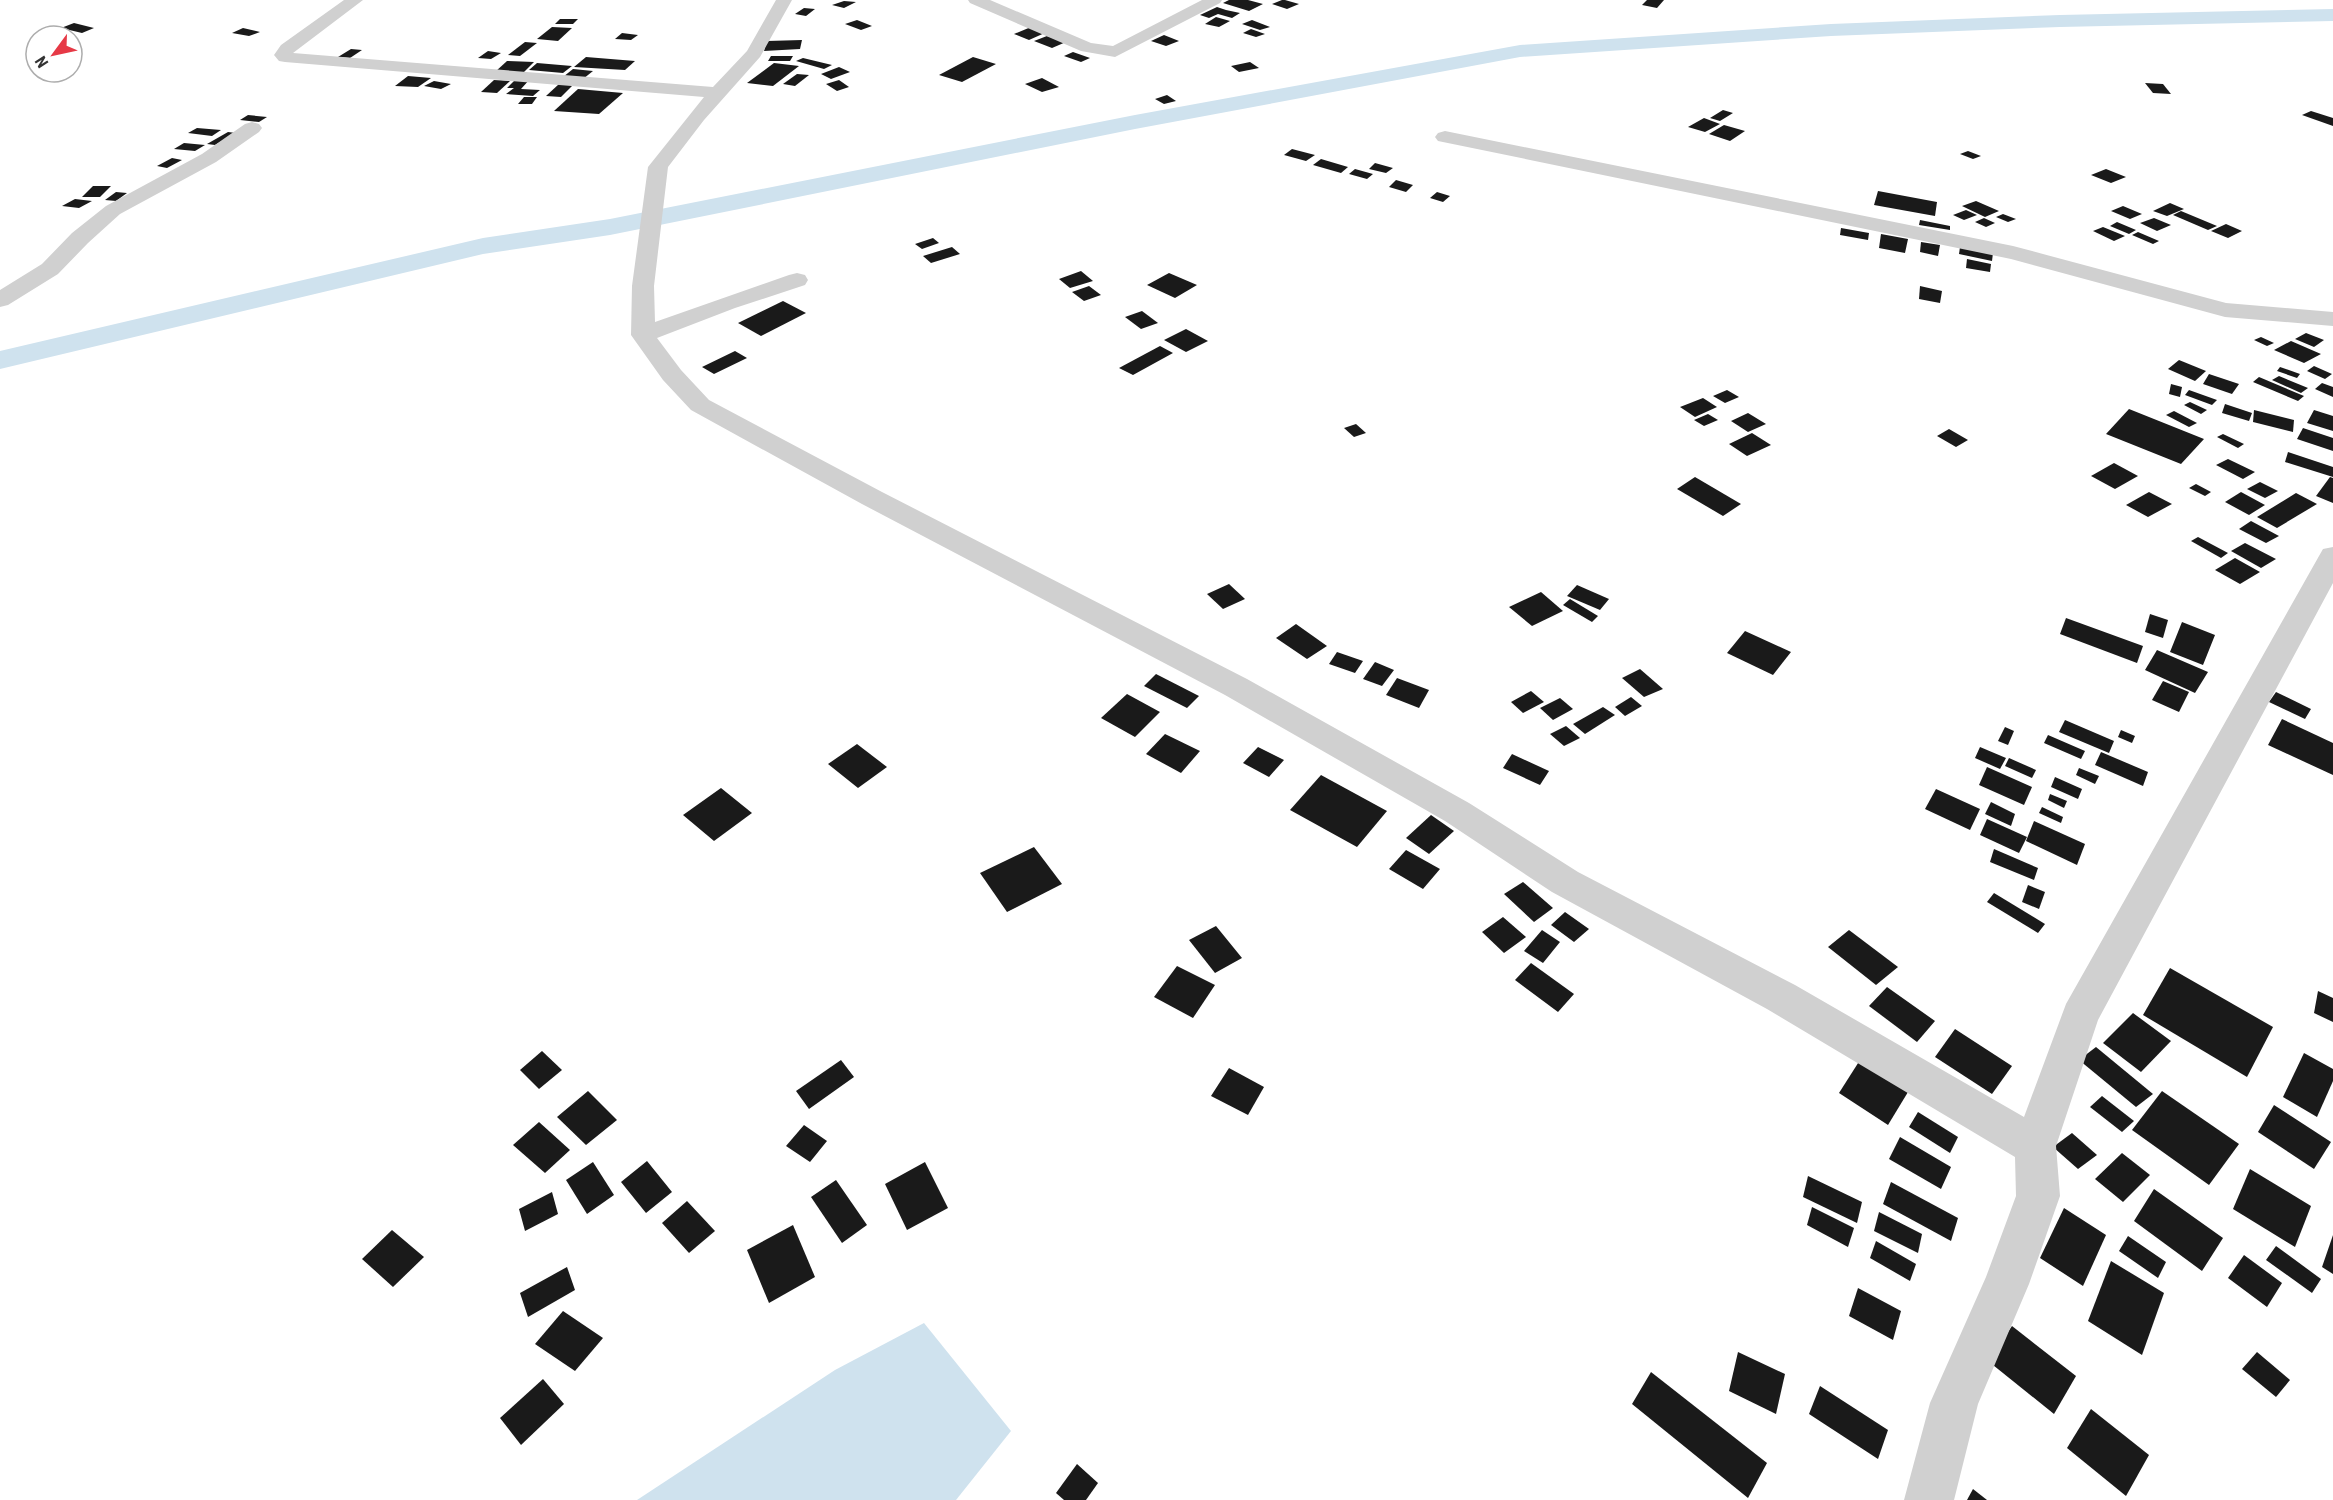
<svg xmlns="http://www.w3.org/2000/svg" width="2333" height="1500" viewBox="0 0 2333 1500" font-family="'Roboto Condensed',sans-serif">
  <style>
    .water { fill: #cfe2ee }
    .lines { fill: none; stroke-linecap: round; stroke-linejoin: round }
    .canal { fill: #cfe2ee; fill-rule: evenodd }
    .building { fill: #1a1a1a }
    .minor { fill: #d0d0d0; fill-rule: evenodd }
  </style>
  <rect width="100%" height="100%" fill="#fff"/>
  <path class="water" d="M924,1323L1011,1431L956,1500H637L835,1370Z"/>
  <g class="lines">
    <path class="canal" d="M2333,9V21L2060,27L1831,36L1520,57L1135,129L610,235L483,254L0,369V351L483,238L610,219L1135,115L1520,45L1831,24L2060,15Z"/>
  </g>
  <g class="building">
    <path d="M1229,0H1248L1263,4L1249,11L1223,3Z"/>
    <path d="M1282,0H1285L1299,4L1287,9L1272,4Z"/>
    <path d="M1647,0H1664L1657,8L1642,5Z"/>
    <path d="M844,1L856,2L844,8L832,5Z"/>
    <path d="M1217,7L1226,10L1240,13L1232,18L1218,14L1209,18L1200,15Z"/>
    <path d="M804,8L815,9L806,16L795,14Z"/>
    <path d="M1216,17L1230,21L1219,27L1205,24Z"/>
    <path d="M560,19H578L573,24H555Z"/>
    <path d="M857,20L872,26L861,30L845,24Z"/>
    <path d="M1252,20L1270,27L1260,30L1242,24Z"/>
    <path d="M74,23L94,28L82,33L61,28Z"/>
    <path d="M552,27L572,28L558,41L537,39Z"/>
    <path d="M1031,27L1047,32L1029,40L1014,34Z"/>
    <path d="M243,28L260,32L249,36L232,33Z"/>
    <path d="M1251,29L1265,34L1256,37L1243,33Z"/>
    <path d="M55,31L69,36H40Z"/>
    <path d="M622,33L638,35L631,40L615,39Z"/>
    <path d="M1164,35L1179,41L1166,46L1151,41Z"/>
    <path d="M1047,36L1066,42L1052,48L1034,41Z"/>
    <path d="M802,40L800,49L764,51L767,41Z"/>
    <path d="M525,42L537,43L520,56L508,55Z"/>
    <path d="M351,49L362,50L350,58L338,57Z"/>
    <path d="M488,51L501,53L491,59L478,58Z"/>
    <path d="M1073,52L1090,58L1081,62L1064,56Z"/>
    <path d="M771,56H793L790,61H768Z"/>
    <path d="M586,57L635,61L625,70L574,67Z"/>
    <path d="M973,57L996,64L962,82L939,75Z"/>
    <path d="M803,58L832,65L824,69L796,61Z"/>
    <path d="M507,61L534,62L523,73L495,72Z"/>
    <path d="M1250,62L1259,68L1239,72L1231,66Z"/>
    <path d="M537,63L572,66L563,73L529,70Z"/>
    <path d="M774,63L799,66L773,86L747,83Z"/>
    <path d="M839,67L850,72L831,79L821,74Z"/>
    <path d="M573,69L593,71L583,79L563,77Z"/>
    <path d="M797,74L809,75L795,86L783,84Z"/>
    <path d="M408,76L431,78L418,87L395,86Z"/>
    <path d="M1042,78L1059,87L1042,92L1025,84Z"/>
    <path d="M516,79H530L521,89L540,90L533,96L506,94L514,88H507Z"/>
    <path d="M494,80L510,81L497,93L481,92Z"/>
    <path d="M839,80L849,87L837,91L826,84Z"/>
    <path d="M434,81L451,84L441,89L424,86Z"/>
    <path d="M2145,83L2163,84L2171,94L2153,93Z"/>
    <path d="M559,84L573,85L561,97L546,96Z"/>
    <path d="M578,89L623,93L599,114L554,111Z"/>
    <path d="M1167,95L1176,101L1164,104L1155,99Z"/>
    <path d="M524,97H537L532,104H518Z"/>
    <path d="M1723,110L1733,113L1720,121L1710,118Z"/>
    <path d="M2311,111L2333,118V126L2302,115Z"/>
    <path d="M248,115L267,117L259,122L240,120Z"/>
    <path d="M1704,118L1720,124L1705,132L1688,127Z"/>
    <path d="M1724,125L1745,131L1730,141L1709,134Z"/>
    <path d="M197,128L221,130L212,136L188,133Z"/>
    <path d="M228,132L236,133L215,145L207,144Z"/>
    <path d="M184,143L205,145L195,151L174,149Z"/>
    <path d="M1292,149L1315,155L1306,161L1284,155Z"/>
    <path d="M1968,151L1981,156L1973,159L1960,154Z"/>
    <path d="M172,158L182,160L167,168L157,166Z"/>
    <path d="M1321,159L1348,167L1341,173L1313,165Z"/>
    <path d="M1375,163L1393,168L1386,173L1369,169Z"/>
    <path d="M1355,169L1373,174L1367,179L1349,174Z"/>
    <path d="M2106,169L2126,177L2111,183L2091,175Z"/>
    <path d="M1396,180L1413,185L1406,192L1389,187Z"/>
    <path d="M93,186H111L100,197H82Z"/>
    <path d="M1878,191L1937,202L1935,216L1874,205Z"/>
    <path d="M116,192L127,193L116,201L105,200Z"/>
    <path d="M1437,192L1450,196L1443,202L1430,198Z"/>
    <path d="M75,199L92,201L79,208L62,206Z"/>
    <path d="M1976,201L1999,211L1985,217L1962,206Z"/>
    <path d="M2170,203L2184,209L2167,216L2153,211Z"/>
    <path d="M2123,206L2142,214L2130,219L2111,211Z"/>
    <path d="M1966,210L1977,215L1964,220L1953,215Z"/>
    <path d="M2181,211L2217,226L2208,230L2173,215Z"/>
    <path d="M2003,214L2016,219L2008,222L1996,217Z"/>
    <path d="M1984,218L1995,223L1986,227L1975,222Z"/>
    <path d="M2154,218L2171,225L2157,231L2140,223Z"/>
    <path d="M1920,220L1950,226V230L1919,225Z"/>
    <path d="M2117,222L2136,230L2129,234L2110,226Z"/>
    <path d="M2226,224L2242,231L2228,238L2211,231Z"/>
    <path d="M2103,227L2125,236L2114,241L2093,231Z"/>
    <path d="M1841,228L1869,233L1868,240L1840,235Z"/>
    <path d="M2138,232L2159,241L2153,244L2132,235Z"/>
    <path d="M1881,234L1908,239L1905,253L1879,248Z"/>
    <path d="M933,238L939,243L922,249L915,244Z"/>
    <path d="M1921,242L1940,245L1938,256L1920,252Z"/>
    <path d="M952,247L960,254L931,263L923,256Z"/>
    <path d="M1960,247L1993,253L1992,261L1959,254Z"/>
    <path d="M1967,259L1991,264L1990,272L1966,268Z"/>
    <path d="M1081,271L1093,281L1070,288L1059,279Z"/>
    <path d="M1169,273L1197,285L1175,298L1147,285Z"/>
    <path d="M1089,286L1101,295L1084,301L1072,292Z"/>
    <path d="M1920,286L1942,291L1940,303L1919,299Z"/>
    <path d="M783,301L806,313L761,336L738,323Z"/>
    <path d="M1142,311L1158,323L1141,329L1125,317Z"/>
    <path d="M1186,329L1208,341L1186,352L1164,340Z"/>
    <path d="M2306,333L2324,340L2314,347L2295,339Z"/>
    <path d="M2261,337L2274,343L2267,346L2254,340Z"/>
    <path d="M2291,341L2321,354L2304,363L2274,350Z"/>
    <path d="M1160,346L1173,353L1133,375L1119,368Z"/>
    <path d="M735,351L747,358L714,374L702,367Z"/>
    <path d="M2179,360L2206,371L2195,381L2168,369Z"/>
    <path d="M2314,366L2332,374L2325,379L2307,371Z"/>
    <path d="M2280,367L2300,374L2297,378L2277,371Z"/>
    <path d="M2209,374L2239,384L2232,394L2203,384Z"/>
    <path d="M2279,376L2308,388L2301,393L2272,380Z"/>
    <path d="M2259,377L2304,396L2298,401L2253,382Z"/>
    <path d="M2322,383L2333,387V397L2315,389Z"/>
    <path d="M2171,384L2182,387L2180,397L2169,394Z"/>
    <path d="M1727,390L1739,397L1725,403L1713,396Z"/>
    <path d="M2189,390L2217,400L2212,405L2185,395Z"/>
    <path d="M1703,398L1717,407L1695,417L1680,407Z"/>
    <path d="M2190,402L2207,410L2201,414L2184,405Z"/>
    <path d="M2225,404L2252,413L2249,421L2222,413Z"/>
    <path d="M2129,409L2204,439L2181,464L2106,434Z"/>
    <path d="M2254,410L2294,420L2293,432L2253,422Z"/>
    <path d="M2314,410L2333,416V431L2307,423Z"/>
    <path d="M2174,411L2197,423L2189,427L2166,415Z"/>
    <path d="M1748,413L1766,424L1748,432L1731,421Z"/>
    <path d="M1708,414L1718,420L1704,426L1694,420Z"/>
    <path d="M1356,424L1366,433L1354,437L1344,428Z"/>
    <path d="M2303,428L2333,438V451L2297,439Z"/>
    <path d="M1949,429L1968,440L1956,447L1937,436Z"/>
    <path d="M1752,433L1771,445L1747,456L1729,444Z"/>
    <path d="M2223,434L2244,444L2238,448L2217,437Z"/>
    <path d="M2288,452L2333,467V477L2285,462Z"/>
    <path d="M2228,459L2255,472L2243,479L2216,465Z"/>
    <path d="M2114,463L2138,476L2115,489L2091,476Z"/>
    <path d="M1695,477L1741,504L1723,516L1677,489Z"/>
    <path d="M2330,477L2333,478V503L2316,496Z"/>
    <path d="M2260,482L2278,491L2265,498L2247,489Z"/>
    <path d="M2196,484L2211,492L2205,496L2189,488Z"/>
    <path d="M2149,492L2172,504L2148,517L2126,505Z"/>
    <path d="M2241,492L2265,505L2249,515L2225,502Z"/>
    <path d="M2296,493L2317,504L2277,528L2257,517Z"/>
    <path d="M2251,521L2279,536L2266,543L2239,529Z"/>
    <path d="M2198,537L2228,553L2221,558L2191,541Z"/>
    <path d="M2245,543L2276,559L2261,568L2231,551Z"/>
    <path d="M2235,558L2260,572L2240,584L2215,570Z"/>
    <path d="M1229,584L1245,599L1223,609L1207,594Z"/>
    <path d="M1577,585L1609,599L1600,610L1567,596Z"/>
    <path d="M1541,592L1563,611L1532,626L1509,607Z"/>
    <path d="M1570,599L1598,616L1592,622L1563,605Z"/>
    <path d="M2150,614L2168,620L2163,638L2145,632Z"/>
    <path d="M2066,618L2143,646L2137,663L2060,634Z"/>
    <path d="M2182,622L2215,635L2203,665L2170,652Z"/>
    <path d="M1296,624L1327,646L1307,659L1276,638Z"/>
    <path d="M1745,631L1791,652L1773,675L1727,653Z"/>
    <path d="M2157,650L2208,672L2195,693L2145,670Z"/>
    <path d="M1337,652L1363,661L1355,673L1329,664Z"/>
    <path d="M1375,662L1394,670L1382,686L1363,679Z"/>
    <path d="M1640,669L1663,689L1644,697L1622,678Z"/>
    <path d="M1156,674L1199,696L1187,708L1144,686Z"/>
    <path d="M1397,678L1429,690L1419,708L1386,695Z"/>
    <path d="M2163,681L2189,692L2179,712L2152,700Z"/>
    <path d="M1531,691L1544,702L1523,713L1511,702Z"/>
    <path d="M2276,692L2311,709L2305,719L2269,702Z"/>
    <path d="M1127,694L1160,712L1135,737L1101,718Z"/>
    <path d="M1631,697L1642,706L1625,716L1615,707Z"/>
    <path d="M1560,698L1573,709L1553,720L1540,708Z"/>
    <path d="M1603,707L1615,715L1585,734L1573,724Z"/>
    <path d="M2282,719L2333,743V775L2268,745Z"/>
    <path d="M2065,720L2114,741L2109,753L2059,732Z"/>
    <path d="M1566,726L1580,738L1564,746L1550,734Z"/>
    <path d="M2005,727L2014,731L2008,745L1998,741Z"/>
    <path d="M2121,730L2135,736L2132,743L2118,737Z"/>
    <path d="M1165,734L1200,751L1181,773L1146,754Z"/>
    <path d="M2048,735L2085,751L2081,759L2044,743Z"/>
    <path d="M857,744L887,767L858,788L828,764Z"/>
    <path d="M1258,747L1284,760L1269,777L1243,763Z"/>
    <path d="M1980,747L2006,758L2000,769L1975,758Z"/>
    <path d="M2101,752L2148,772L2143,786L2095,765Z"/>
    <path d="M1512,754L1549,771L1540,785L1503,768Z"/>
    <path d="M2009,758L2036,770L2032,778L2005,766Z"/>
    <path d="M1987,767L2032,787L2024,805L1979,785Z"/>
    <path d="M2079,768L2099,776L2095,784L2076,775Z"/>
    <path d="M1321,775L1387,811L1357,847L1290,810Z"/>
    <path d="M2055,777L2082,789L2078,799L2051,787Z"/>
    <path d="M721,788L752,813L714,841L683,815Z"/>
    <path d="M1936,789L1980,809L1970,830L1925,809Z"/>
    <path d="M2050,794L2067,801L2064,808L2048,800Z"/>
    <path d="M1991,802L2015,814L2011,826L1985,814Z"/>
    <path d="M2042,807L2063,817L2061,823L2039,813Z"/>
    <path d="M1431,815L1454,831L1429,854L1406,838Z"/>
    <path d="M1987,819L2027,837L2019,853L1980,835Z"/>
    <path d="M2034,821L2085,844L2077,865L2026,841Z"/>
    <path d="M1034,847L1062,884L1007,912L980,873Z"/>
    <path d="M1994,849L2038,868L2034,880L1990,862Z"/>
    <path d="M1406,850L1440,869L1423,889L1389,869Z"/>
    <path d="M1523,882L1553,908L1534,922L1504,894Z"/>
    <path d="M2028,885L2045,892L2039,909L2022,902Z"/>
    <path d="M1994,893L2045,924L2038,933L1987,902Z"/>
    <path d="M1565,912L1589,929L1574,942L1551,925Z"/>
    <path d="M1503,917L1526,937L1504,953L1482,932Z"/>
    <path d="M1216,926L1242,958L1215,973L1189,940Z"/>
    <path d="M1542,930L1560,942L1543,963L1524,951Z"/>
    <path d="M1849,930L1898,967L1876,985L1828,947Z"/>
    <path d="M1531,963L1574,994L1558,1012L1515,980Z"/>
    <path d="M1177,966L1215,985L1193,1018L1154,997Z"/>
    <path d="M2170,968L2273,1027L2247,1077L2143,1015Z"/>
    <path d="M1887,987L1935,1021L1917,1042L1869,1006Z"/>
    <path d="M2318,991L2333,998V1022L2314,1013Z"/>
    <path d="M2133,1013L2171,1041L2141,1072L2103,1043Z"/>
    <path d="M1955,1029L2012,1066L1992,1094L1935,1057Z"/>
    <path d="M2096,1047L2153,1094L2136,1107L2079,1060Z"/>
    <path d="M542,1051L562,1070L539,1089L520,1070Z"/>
    <path d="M2304,1053L2333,1069V1081L2317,1117L2283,1097Z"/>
    <path d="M841,1060L854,1077L809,1109L796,1091Z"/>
    <path d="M1860,1060L1908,1092L1888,1125L1839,1093Z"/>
    <path d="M1229,1068L1264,1087L1248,1115L1211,1096Z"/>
    <path d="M588,1091L617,1120L586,1145L557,1117Z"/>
    <path d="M2162,1091L2239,1144L2209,1185L2132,1130Z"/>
    <path d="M2102,1096L2134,1121L2122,1132L2090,1107Z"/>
    <path d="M2274,1105L2331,1142L2314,1169L2258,1132Z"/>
    <path d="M1918,1112L1958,1137L1950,1153L1909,1127Z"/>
    <path d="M539,1122L570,1150L545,1173L513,1145Z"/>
    <path d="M804,1125L827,1141L810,1162L786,1146Z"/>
    <path d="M2072,1133L2097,1155L2078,1169L2053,1147Z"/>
    <path d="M1900,1137L1951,1167L1941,1189L1889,1159Z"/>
    <path d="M2122,1153L2150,1175L2123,1202L2095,1179Z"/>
    <path d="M647,1161L672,1192L646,1213L621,1182Z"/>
    <path d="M593,1162L614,1195L587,1214L566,1180Z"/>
    <path d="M925,1162L948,1208L907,1230L885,1184Z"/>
    <path d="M2250,1169L2311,1206L2295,1247L2233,1209Z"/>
    <path d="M1808,1176L1862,1202L1857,1223L1803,1197Z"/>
    <path d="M836,1180L867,1225L842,1243L811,1197Z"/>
    <path d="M1891,1182L1958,1218L1951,1241L1883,1204Z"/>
    <path d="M2154,1189L2223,1238L2202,1271L2134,1221Z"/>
    <path d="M552,1192L558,1214L525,1231L519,1209Z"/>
    <path d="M687,1201L715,1231L689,1253L662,1223Z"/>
    <path d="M1812,1207L1854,1228L1848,1247L1807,1225Z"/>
    <path d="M2064,1208L2106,1235L2083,1286L2040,1258Z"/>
    <path d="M1879,1212L1922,1234L1918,1253L1874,1231Z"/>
    <path d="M793,1225L815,1277L769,1303L747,1250Z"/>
    <path d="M392,1230L424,1257L393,1287L362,1259Z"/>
    <path d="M2333,1235V1274L2322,1267Z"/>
    <path d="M2128,1236L2166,1262L2158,1278L2119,1251Z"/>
    <path d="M1876,1241L1916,1264L1910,1281L1870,1258Z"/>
    <path d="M2276,1246L2321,1279L2312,1293L2266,1260Z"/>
    <path d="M2244,1255L2282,1283L2267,1307L2228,1278Z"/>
    <path d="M2111,1261L2164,1293L2142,1355L2088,1321Z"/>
    <path d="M567,1267L575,1290L528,1317L520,1293Z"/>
    <path d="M1858,1288L1901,1311L1893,1340L1849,1316Z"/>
    <path d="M563,1311L603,1338L575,1371L535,1344Z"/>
    <path d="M2012,1326L2076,1376L2054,1414L1988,1361Z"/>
    <path d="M1738,1352L1785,1374L1776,1414L1729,1391Z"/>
    <path d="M2257,1352L2290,1380L2276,1397L2242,1369Z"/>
    <path d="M1651,1372L1767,1463L1748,1498L1632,1404Z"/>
    <path d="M543,1379L564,1404L521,1445L500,1418Z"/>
    <path d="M1820,1386L1888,1430L1878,1459L1809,1414Z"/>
    <path d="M2091,1409L2149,1455L2126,1496L2067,1448Z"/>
    <path d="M1077,1464L1098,1483L1086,1500H1064L1056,1493Z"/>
    <path d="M1973,1489L1987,1500H1967Z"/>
  </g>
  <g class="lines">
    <g class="minor">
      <path d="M344,0H363L293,53L713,87L747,51L776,0H792L760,57L704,120L668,167L654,286L655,322L789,275L797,273L805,275L808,280L805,285L735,308L657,338L681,370L709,400L882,492L1247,679L1469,803L1578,872L1795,985L2024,1117L2066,1004L2319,556L2323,549L2333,547V583L2098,1020L2056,1146L2060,1196L2029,1284L1978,1404L1954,1500H1904L1930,1403L1986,1277L2016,1196L2015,1157L1767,1009L1552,892L1445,821L1225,695L862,504L691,410L663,380L631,335L632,286L648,167L704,97L285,62L279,61L274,55L281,45Z"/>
      <path d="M968,0H990L1091,43L1113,46L1202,0H1222L1220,3L1115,57L1081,51L970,3Z"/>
      <path d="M252,122L259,124L262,128L259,132L216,162L120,214L88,243L58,274L8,305L0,307V290L42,264L72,233L106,206L202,154L245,124Z"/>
      <path d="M1445,131L2013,246L2226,303L2333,312V326L2225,317L2011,259L1438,141L1435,137L1438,133Z"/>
    </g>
  </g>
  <g transform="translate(54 54) rotate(237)"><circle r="28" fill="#ffffff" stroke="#adadad" stroke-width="1.5"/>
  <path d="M0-4.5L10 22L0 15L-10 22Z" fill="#e63946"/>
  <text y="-9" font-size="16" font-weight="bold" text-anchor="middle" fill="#333333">N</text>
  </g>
</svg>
